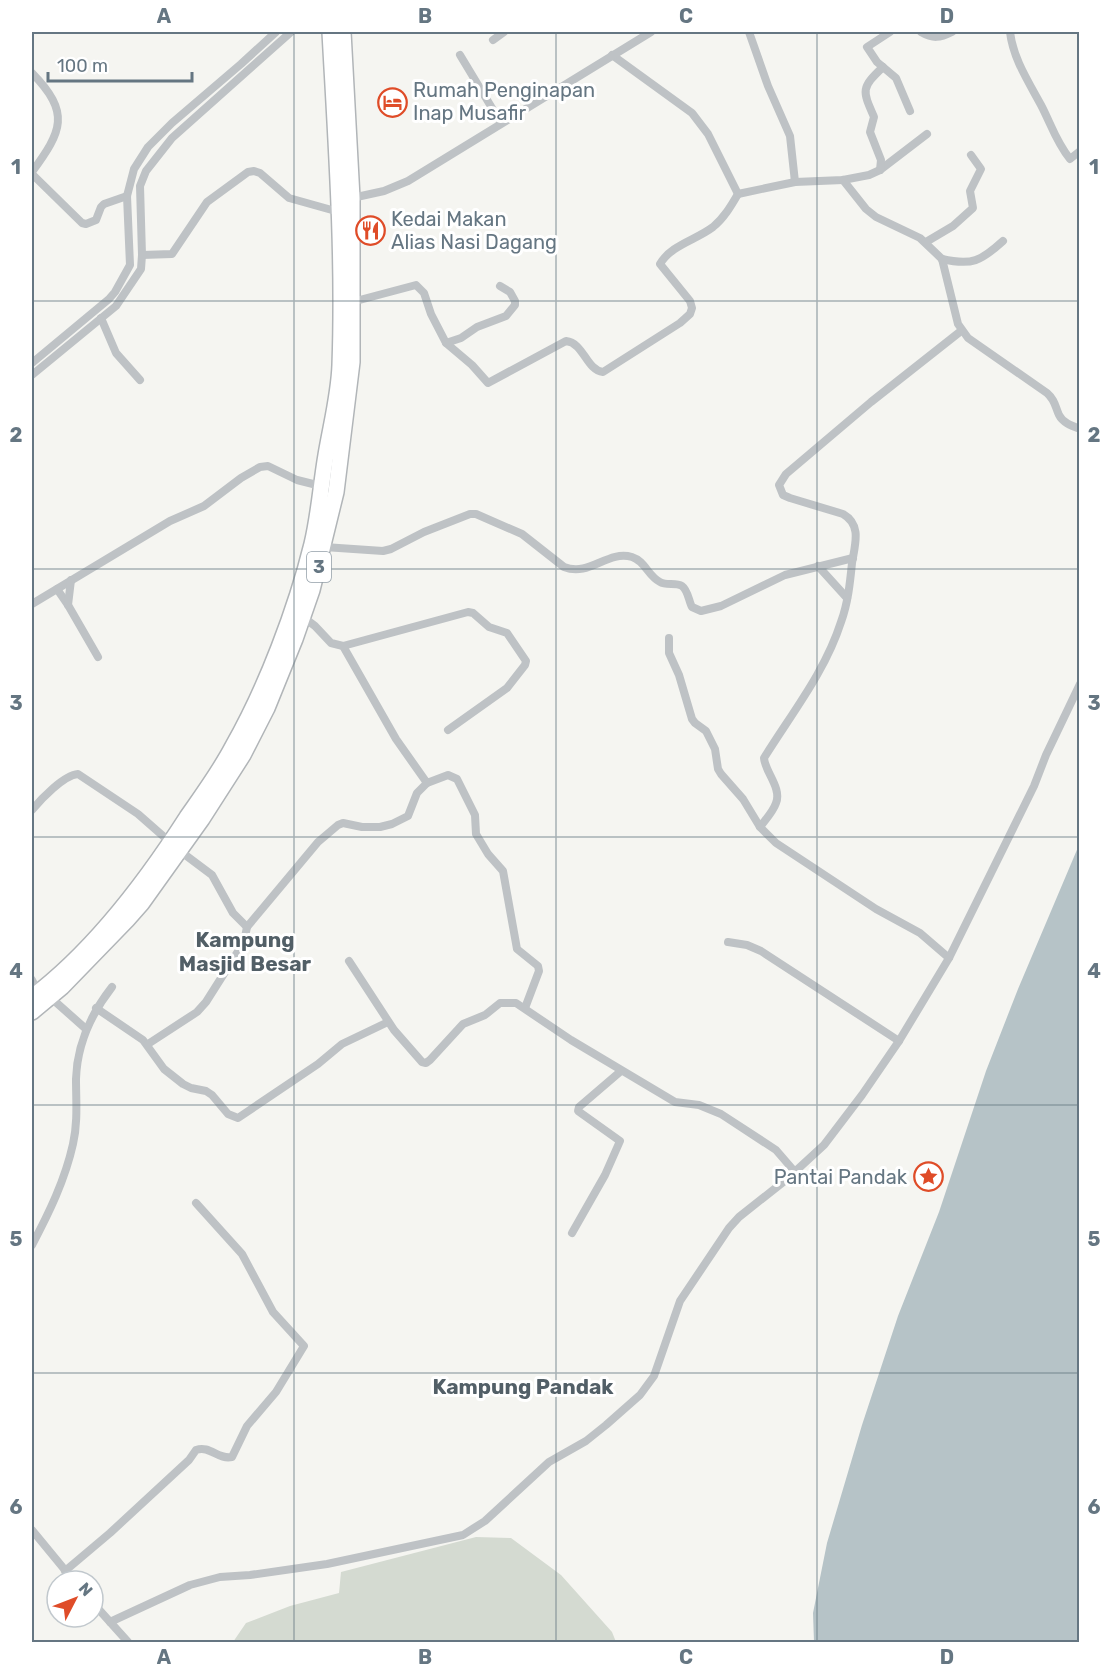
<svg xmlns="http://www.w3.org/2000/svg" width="1111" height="1674" viewBox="0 0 1111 1674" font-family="Rubik,sans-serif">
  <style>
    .green { fill: #d4dad1 }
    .water { fill: #b6c3c7 }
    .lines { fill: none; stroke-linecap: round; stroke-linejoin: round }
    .highway-casing { stroke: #b1b5b8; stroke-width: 18 }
    .street { stroke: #bec2c5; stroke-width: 8 }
    .highway { stroke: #fff; stroke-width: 15 }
    .grid { fill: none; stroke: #657682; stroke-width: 1.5; stroke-opacity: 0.55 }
    .labels { text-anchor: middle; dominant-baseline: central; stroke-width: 6; stroke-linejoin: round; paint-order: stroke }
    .shield { fill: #fff; stroke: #939fa8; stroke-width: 1.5 }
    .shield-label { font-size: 18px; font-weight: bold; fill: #657682 }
    .poi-label { font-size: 20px; fill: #657682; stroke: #fff; text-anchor: start }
    .neighbourhood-label { font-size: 21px; font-weight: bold; fill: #525f67; stroke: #fff }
    .neatline { fill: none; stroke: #657682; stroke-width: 2 }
    .grid-label { font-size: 20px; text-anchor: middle; font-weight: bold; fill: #657682 }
  </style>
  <rect width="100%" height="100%" fill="#f5f5f1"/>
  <path class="green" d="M476,1537L511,1538L561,1575L612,1632L616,1642H233L246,1623L290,1606L339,1593L341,1572Z"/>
  <path class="water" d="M1079,845V1642H814L813,1613L827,1543L862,1425L898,1316L939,1212L986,1071L1018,989Z"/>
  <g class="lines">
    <defs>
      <g id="highway">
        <path d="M32,997C93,951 146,881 187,817C203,794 220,771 233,746C266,688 296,609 312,544C319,515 321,484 326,455C331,425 339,395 340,365C344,254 336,142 330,32"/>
        <path d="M32,1012L62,987L127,920L142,903L202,819L243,755L267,708L295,639L312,590L336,492L352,362V198L343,32"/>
      </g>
    </defs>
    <use href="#highway" class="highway-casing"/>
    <g class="street">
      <path d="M749,32L768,86L790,136L795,182"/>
      <path d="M890,32L867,47L877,62L896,78L910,111"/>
      <path d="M921,32C933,39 940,38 952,32"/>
      <path d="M1010,32C1013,58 1028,81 1041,105C1051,124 1056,142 1070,159L1080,151"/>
      <path d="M493,40L504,32"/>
      <path d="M460,55L501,123"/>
      <path d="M612,55L692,113L708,134L738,194L795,182L843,180L869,175L880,170L927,134"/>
      <path d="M32,73C71,113 62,131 32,172"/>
      <path d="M880,170L881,160L870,132L874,117C862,90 861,88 883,67"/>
      <path d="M32,174L82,223L86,224L96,220L101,207L104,204L127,196"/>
      <path d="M843,180L866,209L876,217L920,238L942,259L958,324L968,338L1047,393C1055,400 1055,406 1059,415C1063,423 1072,426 1080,429"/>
      <path d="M352,198L384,191L408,181L651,32"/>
      <path d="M926,242L953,226L973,208L970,191L981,169L971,155"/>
      <path d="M142,255L172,254L207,202L248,172L254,171L260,173L289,198L339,212"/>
      <path d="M942,259C972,266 981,261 1003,241"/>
      <path d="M352,302L416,285L424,293L431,314L446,343L472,365L488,383L566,341C584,343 586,370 603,372L680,323L690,314L692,308L690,301L660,264C671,245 696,240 713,227C724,218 731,206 738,194"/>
      <path d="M101,318L116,353L140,380"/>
      <path d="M446,343L461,338L477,327L506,316L515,305V301L510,292L500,286"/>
      <path d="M32,363L109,299L115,292L130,265L127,196L134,169L148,147L172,123L241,64L276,32"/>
      <path d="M32,375L116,306L141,269L142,255L140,186L146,171L172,138L291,32"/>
      <path d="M324,547L383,551L391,549L424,532L470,514H476L522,534L564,567C590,577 607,550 632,557C645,561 648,576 660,582C666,586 676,582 682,586C688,590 689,602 692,607L701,611L721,606L785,575L853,558"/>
      <path d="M818,566L847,598"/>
      <path d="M57,589L68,605L98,657"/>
      <path d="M32,604L170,521L204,506L241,478L260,467L268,466L297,480L321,486"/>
      <path d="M68,605L71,580"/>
      <path d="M303,617L315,626L331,643L343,646L396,739L427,783L448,775L457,779L475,815L476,834L488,854L503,871L517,949L538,966L539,971L525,1008"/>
      <path d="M669,638V653L679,675L692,719L695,723L706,731L715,749L718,769L721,774L743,799L760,827L776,843L876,909L920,933L949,958"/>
      <path d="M343,646L468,612L473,613L489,627L507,633L526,661L525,665L507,688L448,730"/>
      <path d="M32,810C41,799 64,775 78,774L138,814L171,843"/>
      <path d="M760,827C765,820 773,812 776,803C782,788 765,772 764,758C792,713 825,672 841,622C848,603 850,583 852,563C855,544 862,525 843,514L790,498L783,495L779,485L786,474L871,402L961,331"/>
      <path d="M180,851L212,875L233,913L247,927"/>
      <path d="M728,942L747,945L761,951L899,1041"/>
      <path d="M349,961L394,1030L422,1062L426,1063L430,1060L463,1024L485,1015L500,1003H516L571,1040L675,1102L699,1105L721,1114L776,1150L795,1172"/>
      <path d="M32,980L38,992"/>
      <path d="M50,997L86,1029"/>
      <path d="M96,1008L143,1040L164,1069L183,1084L191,1088L206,1091L212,1095L228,1114L238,1118L318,1064L342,1044L388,1022"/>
      <path d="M148,1044L197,1012L206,1002L244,942L247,927L318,842L338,825L343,823L362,827H380L392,824L408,816L417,793L427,783"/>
      <path d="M572,1233L605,1175L620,1141L578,1111L579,1107L621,1071"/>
      <path d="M32,1245C49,1213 65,1180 73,1144C78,1122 76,1101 76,1079C77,1044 91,1014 112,987"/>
      <path d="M32,1530L74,1581"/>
      <path d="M65,1571L110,1533L189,1460L196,1450C210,1445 218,1460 232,1457L247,1426L276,1392L304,1346L273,1312L242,1254L196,1203"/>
      <path d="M93,1603L128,1642"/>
      <path d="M110,1622L190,1585L220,1577L250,1575L327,1564L463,1535L485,1521L549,1462L586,1441L606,1425L640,1395L654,1376L680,1301L729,1228L739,1217L787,1179L824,1145L862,1095L899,1041L949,958L1034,786L1046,755L1080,684"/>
    </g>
    <use href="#highway" class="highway"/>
  </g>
  <path class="grid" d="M294,32V1642M556,32V1642M817,32V1642M32,301H1080M32,569H1080M32,837H1080M32,1105H1080M32,1373H1080"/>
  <defs>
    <symbol id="hotel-ring" viewBox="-11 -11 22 22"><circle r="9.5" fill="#fff" stroke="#df4c28" stroke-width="1.5"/><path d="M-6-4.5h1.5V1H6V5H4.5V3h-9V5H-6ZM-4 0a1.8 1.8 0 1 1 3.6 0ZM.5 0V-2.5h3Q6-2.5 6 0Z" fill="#df4c28"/></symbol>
    <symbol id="restaurant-ring" viewBox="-11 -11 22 22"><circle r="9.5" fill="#fff" stroke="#df4c28" stroke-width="1.5"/><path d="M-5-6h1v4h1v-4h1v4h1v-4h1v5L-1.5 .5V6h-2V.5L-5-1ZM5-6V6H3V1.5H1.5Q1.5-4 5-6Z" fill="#df4c28"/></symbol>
    <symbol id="sight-ring" viewBox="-11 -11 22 22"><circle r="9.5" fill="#fff" stroke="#df4c28" stroke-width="1.5"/><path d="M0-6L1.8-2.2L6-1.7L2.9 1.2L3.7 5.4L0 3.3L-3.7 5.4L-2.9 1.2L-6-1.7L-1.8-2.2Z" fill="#df4c28"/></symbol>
  </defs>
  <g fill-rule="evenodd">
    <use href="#hotel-ring" x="376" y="86" width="33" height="33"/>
    <use href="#restaurant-ring" x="354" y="214" width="33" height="33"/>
    <use href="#sight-ring" x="912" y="1160" width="33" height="33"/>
  </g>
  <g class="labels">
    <rect class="shield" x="307" y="552" width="24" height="30" rx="4.5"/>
    <g class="shield-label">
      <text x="319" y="567">3</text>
    </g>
    <g class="poi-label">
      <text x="413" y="90">Rumah Penginapan<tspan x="413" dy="23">Inap Musafir</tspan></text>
      <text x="391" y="219">Kedai Makan<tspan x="391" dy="23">Alias Nasi Dagang</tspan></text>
      <text x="907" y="1177" text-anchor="end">Pantai Pandak</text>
    </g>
    <g class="neighbourhood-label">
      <text x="245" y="939">Kampung<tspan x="245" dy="24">Masjid Besar</tspan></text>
      <text x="523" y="1386">Kampung Pandak</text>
    </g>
  </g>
  <rect width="1111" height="1674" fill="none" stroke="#ffffff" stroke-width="66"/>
  <g transform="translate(75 1599) rotate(48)"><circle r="28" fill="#ffffff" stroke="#c1c8cd" stroke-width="1.5"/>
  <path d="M0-4.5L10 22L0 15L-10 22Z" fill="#df4c28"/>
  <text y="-9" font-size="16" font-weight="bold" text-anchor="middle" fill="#657682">N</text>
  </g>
  <path d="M48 72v9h144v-9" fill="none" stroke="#657682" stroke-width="3"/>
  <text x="57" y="72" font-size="18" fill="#657682" stroke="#ffffff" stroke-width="4.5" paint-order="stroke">100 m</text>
  <rect x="33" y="33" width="1045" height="1608" class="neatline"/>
  <g class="grid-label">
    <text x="164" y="23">A</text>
    <text x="425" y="23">B</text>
    <text x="686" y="23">C</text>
    <text x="947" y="23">D</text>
    <text x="16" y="174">1</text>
    <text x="1094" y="174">1</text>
    <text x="16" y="442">2</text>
    <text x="1094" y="442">2</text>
    <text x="16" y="710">3</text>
    <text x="1094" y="710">3</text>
    <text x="16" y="978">4</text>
    <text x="1094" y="978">4</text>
    <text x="16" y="1246">5</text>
    <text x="1094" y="1246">5</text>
    <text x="16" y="1514">6</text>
    <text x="1094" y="1514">6</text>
    <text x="164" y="1664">A</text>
    <text x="425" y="1664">B</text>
    <text x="686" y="1664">C</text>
    <text x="947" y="1664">D</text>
  </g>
</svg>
